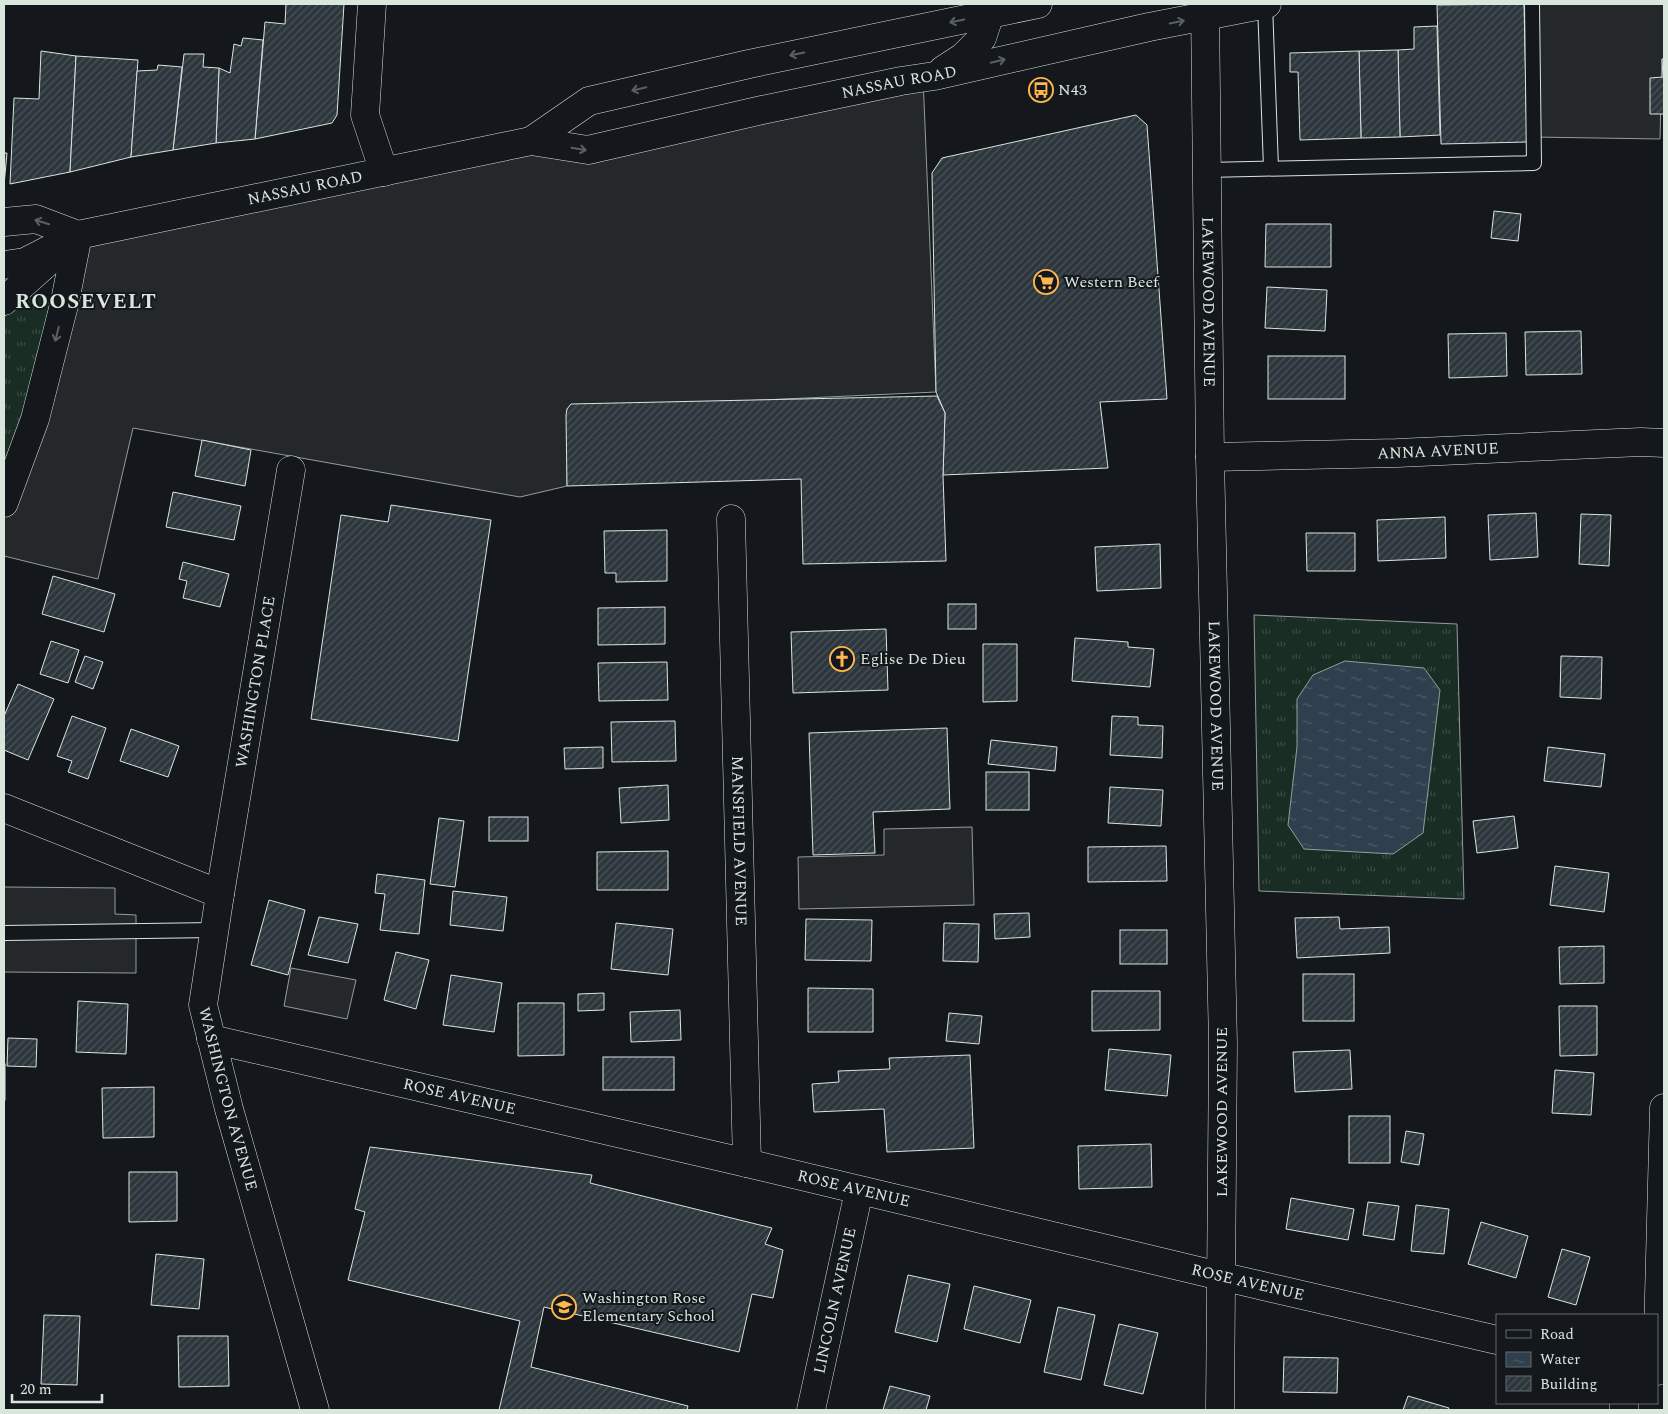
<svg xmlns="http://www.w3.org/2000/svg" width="1668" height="1414" viewBox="0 0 1668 1414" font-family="Spectral,serif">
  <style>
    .grass { fill: url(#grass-tufts); stroke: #939e99 }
    .parking { fill: #24282b; stroke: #939e99 }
    .water { fill: url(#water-ripples); stroke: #939e99 }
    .building { fill: url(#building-hatch); stroke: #d8e6dc }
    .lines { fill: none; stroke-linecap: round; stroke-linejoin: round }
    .service-casing { stroke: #d8e6dc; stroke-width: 16 }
    .minor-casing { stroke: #d8e6dc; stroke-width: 29 }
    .tertiary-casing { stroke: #d8e6dc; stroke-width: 29 }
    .secondary-casing { stroke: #d8e6dc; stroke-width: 29 }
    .primary-casing { stroke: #d8e6dc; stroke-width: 29 }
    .service { stroke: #14181c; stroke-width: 14 }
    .minor { stroke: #14181c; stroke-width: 28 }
    .tertiary { stroke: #14181c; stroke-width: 28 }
    .secondary { stroke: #14181c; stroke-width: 28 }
    .primary { stroke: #14181c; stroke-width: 28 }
    .oneway { stroke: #59605f }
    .labels { text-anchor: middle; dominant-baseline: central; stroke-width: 4; stroke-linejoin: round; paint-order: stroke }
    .street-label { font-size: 16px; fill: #d8e6dc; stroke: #14181c }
    .poi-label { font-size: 16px; fill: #d8e6dc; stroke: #14181c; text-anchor: start }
    .district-label { font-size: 21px; font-weight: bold; letter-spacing: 1px; fill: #d8e6dc; stroke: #14181c }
  </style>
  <defs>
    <pattern id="grass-tufts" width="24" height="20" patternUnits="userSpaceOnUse" patternTransform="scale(1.25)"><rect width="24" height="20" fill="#1a2d24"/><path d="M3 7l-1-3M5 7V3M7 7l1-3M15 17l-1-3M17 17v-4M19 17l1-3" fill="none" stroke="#3b4b43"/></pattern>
    <pattern id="water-ripples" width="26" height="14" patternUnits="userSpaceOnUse" patternTransform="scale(1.25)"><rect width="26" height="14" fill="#2f3f4d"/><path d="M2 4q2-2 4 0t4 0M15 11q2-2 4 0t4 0" fill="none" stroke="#4c5b66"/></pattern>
    <pattern id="building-hatch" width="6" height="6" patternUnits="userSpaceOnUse" patternTransform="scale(1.25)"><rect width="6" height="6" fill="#2c363c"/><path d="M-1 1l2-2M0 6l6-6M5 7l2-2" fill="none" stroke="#4a5358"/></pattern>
  </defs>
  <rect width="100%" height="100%" fill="#14181c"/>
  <g class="grass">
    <path d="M32,291L52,306L4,500V317Z"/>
    <path d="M1254,615L1457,624L1464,899L1259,891Z"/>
  </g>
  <g class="parking">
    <path d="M1532,4H1664V59H1662L1660,139L1533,137Z"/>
    <path d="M923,77L936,392L567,409V486L520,497L133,428L98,579L4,556V513L78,235L531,141L588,150Z"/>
    <path d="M972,827L974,905L799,909L798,857L884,855V829Z"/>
    <path d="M4,887L115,888V914L136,915V973L4,972Z"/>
    <path d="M291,968L356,980L347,1019L284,1006Z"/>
  </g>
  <path class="water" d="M1345,661L1424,668L1440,690L1423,833L1393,854L1304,849L1288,825L1297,747V699L1313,675Z"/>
  <g class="building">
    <path d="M286,4H344L337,115L332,123L255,139L265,22L285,24Z"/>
    <path d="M1524,4L1527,142L1441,144L1437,5Z"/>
    <path d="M1437,26L1440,135L1400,137L1398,50L1414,49V27Z"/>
    <path d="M243,38L263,40L255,139L216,143L219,68L230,73L234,44L241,46Z"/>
    <path d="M1398,50L1400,137L1361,138L1359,51Z"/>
    <path d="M41,51L76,56L70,172L10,184L14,98L39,99Z"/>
    <path d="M1359,51L1361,138L1300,140L1298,72H1290V53Z"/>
    <path d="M184,54H204L203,67L219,68L216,143L173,150Z"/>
    <path d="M76,56L138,60L131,157L70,172Z"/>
    <path d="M1662,59H1664V114H1650V78L1663,77Z"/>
    <path d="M158,65L182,67L173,150L131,157L137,71L157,70Z"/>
    <path d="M1136,115L1147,125L1167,399L1100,402L1108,468L943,475L945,413L936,392L932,173L942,158Z"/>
    <path d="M4,153H7L4,185Z"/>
    <path d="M1494,211L1521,214L1518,241L1491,238Z"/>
    <path d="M1266,224H1331V267H1265Z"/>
    <path d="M1267,287L1327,290L1325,331L1265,328Z"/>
    <path d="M1581,331L1582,374L1526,375L1525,332Z"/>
    <path d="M1506,333L1507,376L1449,378L1448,334Z"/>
    <rect x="1268" y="356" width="77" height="43"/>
    <path d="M937,396L945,413L943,475L946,561L803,564L801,479L567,486L566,415L567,409L571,404Z"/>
    <path d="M202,440L251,450L245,486L195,476Z"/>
    <path d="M173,492L241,506L234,540L166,527Z"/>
    <path d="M391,505L491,520L458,741L311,719L341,515L388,522Z"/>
    <path d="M1536,513L1538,557L1490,560L1488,515Z"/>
    <path d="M1581,514L1611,515L1609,566L1579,564Z"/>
    <path d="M1445,517L1446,558L1378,561L1377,520Z"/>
    <path d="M667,530V581L616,582V573H605L604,531Z"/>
    <path d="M1306,533H1355V571H1307Z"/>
    <path d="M1160,544L1161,588L1097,591L1095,547Z"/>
    <path d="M183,562L229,574L220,607L183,598L187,581L179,579Z"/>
    <path d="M53,576L115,594L104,632L42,614Z"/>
    <rect x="948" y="604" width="28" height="25"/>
    <path d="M665,607V644L598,645V608Z"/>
    <path d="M886,629L888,690L793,693L791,632Z"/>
    <path d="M1075,638L1128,642V647L1154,649L1150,687L1072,681Z"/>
    <path d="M51,641L79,650L68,683L40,674Z"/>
    <path d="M983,644H1017V701L983,702Z"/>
    <path d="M85,656L103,662L93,689L75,682Z"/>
    <path d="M1561,656L1602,657L1601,699L1560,697Z"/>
    <path d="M667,662L668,700L599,701L598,663Z"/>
    <path d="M18,684L54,699L28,760L4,750V716Z"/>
    <path d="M72,716L106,728L88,779L68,772L72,761L57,756Z"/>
    <path d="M1112,716L1138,717V725L1163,726L1162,758L1110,755Z"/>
    <path d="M675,721L676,761L612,762L611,722Z"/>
    <path d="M947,728L950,809L873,812L875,853L813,855L809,733Z"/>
    <path d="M131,729L179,746L168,777L120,761Z"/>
    <path d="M991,740L1057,747L1055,771L988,764Z"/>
    <path d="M603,747V768L565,769L564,748Z"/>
    <path d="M1548,747L1605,754L1601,787L1544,781Z"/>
    <rect x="986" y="772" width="43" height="38"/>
    <path d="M668,785L669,820L621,823L619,788Z"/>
    <path d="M1110,787L1163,790L1161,826L1108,823Z"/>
    <path d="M1514,816L1518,848L1477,853L1473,821Z"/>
    <rect x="489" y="817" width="39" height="24"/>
    <path d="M439,818L464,821L455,887L430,884Z"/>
    <path d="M1166,846L1167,881L1088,882V847Z"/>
    <path d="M668,851V890H597V852Z"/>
    <path d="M1555,866L1609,873L1604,912L1550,905Z"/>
    <path d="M377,874L425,880L419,934L380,930L385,894L375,893Z"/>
    <path d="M453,891L507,897L503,931L450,925Z"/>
    <path d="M269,900L305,910L288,975L251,965Z"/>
    <path d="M1029,913L1030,937L995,939L994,914Z"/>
    <path d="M319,917L358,924L348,963L308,955Z"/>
    <path d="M1339,917L1340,929L1389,927L1390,953L1297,958L1295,918Z"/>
    <path d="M806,919L872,920L871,961L805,960Z"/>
    <path d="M616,923L673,929L668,975L611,969Z"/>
    <path d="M944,923L979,924L978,962L943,961Z"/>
    <rect x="1120" y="930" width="47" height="34"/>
    <path d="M1604,946V983L1560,984L1559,947Z"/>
    <path d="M396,952L429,960L416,1009L384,1000Z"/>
    <rect x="1303" y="974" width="51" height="47"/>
    <path d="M451,975L502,983L494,1032L443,1025Z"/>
    <path d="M808,988L873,989V1032H808Z"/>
    <path d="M1092,991H1160V1030L1092,1031Z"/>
    <path d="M604,993V1010L578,1011V994Z"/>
    <path d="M78,1001L128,1004L126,1054L76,1052Z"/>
    <path d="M518,1003H564V1055L518,1056Z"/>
    <path d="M1559,1006H1597V1055L1560,1056Z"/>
    <path d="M680,1010L681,1040L631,1042L630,1012Z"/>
    <path d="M949,1013L982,1016L979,1044L946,1041Z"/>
    <path d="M8,1038L37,1039L36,1067L7,1066Z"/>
    <path d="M1109,1049L1171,1055L1167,1096L1105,1090Z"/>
    <path d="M1350,1050L1352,1089L1295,1092L1293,1052Z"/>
    <path d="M970,1055L974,1148L887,1152L884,1109L814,1112L812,1084L839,1082L838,1071L890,1069L889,1058Z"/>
    <rect x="603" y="1057" width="71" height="33"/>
    <rect x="4" y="1064" width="1" height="36"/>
    <path d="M1555,1070L1594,1073L1591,1115L1552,1113Z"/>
    <path d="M154,1087V1137L103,1138L102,1088Z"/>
    <rect x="1349" y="1116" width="41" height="47"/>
    <path d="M1406,1131L1424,1134L1419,1165L1401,1162Z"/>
    <path d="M1151,1144L1152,1187L1079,1189L1078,1146Z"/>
    <path d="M370,1147L592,1175L590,1183L772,1228L765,1244L783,1250L773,1298L752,1294L739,1352L544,1307L531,1367L688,1406L687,1410H499L520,1321L348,1280L365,1212L355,1209Z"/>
    <path d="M129,1172H177V1221L129,1222Z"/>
    <path d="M1291,1198L1354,1209L1348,1240L1286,1229Z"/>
    <path d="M1368,1202L1399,1206L1394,1240L1363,1235Z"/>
    <path d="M1416,1205L1449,1209L1444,1254L1411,1251Z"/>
    <path d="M1481,1222L1528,1236L1516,1278L1468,1264Z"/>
    <path d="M1562,1249L1590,1257L1576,1305L1548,1297Z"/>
    <path d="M156,1254L204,1259L199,1309L151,1305Z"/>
    <path d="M908,1275L950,1284L937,1342L895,1332Z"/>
    <path d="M974,1286L1031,1300L1020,1343L964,1329Z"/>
    <path d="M1058,1307L1095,1315L1081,1380L1044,1372Z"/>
    <path d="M44,1315L80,1316L77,1385L41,1384Z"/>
    <path d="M1119,1324L1158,1333L1143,1394L1104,1385Z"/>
    <path d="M178,1336H228L229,1386L179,1387Z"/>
    <path d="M1284,1357L1338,1358L1337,1393L1283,1392Z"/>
    <path d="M890,1386L930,1396L926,1410H883Z"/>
    <path d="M1408,1396L1449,1408L1448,1410H1403Z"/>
  </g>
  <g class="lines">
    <defs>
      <g id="service">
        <path d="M1265,4L1271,168"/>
        <path d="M1207,170L1534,163L1532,4"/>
        <path d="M4,933L214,930"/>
      </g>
      <g id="minor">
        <path d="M372,4L365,115L384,172"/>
        <path id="s1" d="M1205,4L1210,457L1223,1044L1220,1410"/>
        <path id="s2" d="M1210,457L1397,453L1641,442L1664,443"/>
        <path d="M4,503L35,419L65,301L78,235"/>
        <path id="s3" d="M731,519L747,1163"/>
        <path id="s4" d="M220,894L291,470"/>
        <path id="s5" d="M211,1039L747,1163L1220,1276L1497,1340"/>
        <path d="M1657,1371L1664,1108"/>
        <path id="s6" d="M811,1410L859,1191"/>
        <path d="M1624,1410V1403"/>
      </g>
      <g id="tertiary">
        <path id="s7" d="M4,808L220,894L203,1005L229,1109L315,1410"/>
      </g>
      <g id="secondary">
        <path d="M4,222L36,219L78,235"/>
        <path d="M4,265L25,262L64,242"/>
      </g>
      <g id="primary">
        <path d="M943,70L963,57L982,38L990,14"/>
        <path d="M531,141L589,101L749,64L1038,4"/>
        <path id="s8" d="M4,301L78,235L531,141L588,150L762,110L901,81L934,76L1149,27L1267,4"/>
      </g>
    </defs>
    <use href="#service" class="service-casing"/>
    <use href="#minor" class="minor-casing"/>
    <use href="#tertiary" class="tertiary-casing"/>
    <use href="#secondary" class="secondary-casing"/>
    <use href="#primary" class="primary-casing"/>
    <use href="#service" class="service"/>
    <use href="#minor" class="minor"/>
    <use href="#tertiary" class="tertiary"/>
    <use href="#secondary" class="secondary"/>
    <use href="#primary" class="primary"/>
  </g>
  <defs><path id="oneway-shaft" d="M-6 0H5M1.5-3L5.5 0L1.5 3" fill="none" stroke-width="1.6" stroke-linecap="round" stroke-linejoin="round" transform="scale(1.25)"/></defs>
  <g class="oneway">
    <use href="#oneway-shaft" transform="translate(957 21) rotate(168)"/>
    <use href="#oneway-shaft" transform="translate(1177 22) rotate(-11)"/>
    <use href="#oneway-shaft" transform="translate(797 54) rotate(168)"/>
    <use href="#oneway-shaft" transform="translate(998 61) rotate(-13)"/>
    <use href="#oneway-shaft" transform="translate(639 89) rotate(167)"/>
    <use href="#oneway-shaft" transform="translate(579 149) rotate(9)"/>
    <use href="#oneway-shaft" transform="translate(42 222) rotate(-163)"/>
    <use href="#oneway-shaft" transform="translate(57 334) rotate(104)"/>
  </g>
  <defs>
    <symbol id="bus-ring" viewBox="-11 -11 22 22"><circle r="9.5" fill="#14181c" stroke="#ffb74d" stroke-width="1.5"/><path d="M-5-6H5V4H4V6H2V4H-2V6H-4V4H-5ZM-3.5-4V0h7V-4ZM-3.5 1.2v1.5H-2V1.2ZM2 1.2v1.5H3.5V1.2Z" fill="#ffb74d"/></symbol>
    <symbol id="supermarket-ring" viewBox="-11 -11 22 22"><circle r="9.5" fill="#14181c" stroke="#ffb74d" stroke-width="1.5"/><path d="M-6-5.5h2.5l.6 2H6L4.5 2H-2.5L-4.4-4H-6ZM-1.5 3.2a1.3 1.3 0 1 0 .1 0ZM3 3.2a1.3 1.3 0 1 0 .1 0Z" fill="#ffb74d"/></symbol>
    <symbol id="church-ring" viewBox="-11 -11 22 22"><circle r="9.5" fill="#14181c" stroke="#ffb74d" stroke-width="1.5"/><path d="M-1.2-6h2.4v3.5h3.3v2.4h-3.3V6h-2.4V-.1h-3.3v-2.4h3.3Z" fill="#ffb74d"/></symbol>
    <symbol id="school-ring" viewBox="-11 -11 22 22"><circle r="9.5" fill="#14181c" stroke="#ffb74d" stroke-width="1.5"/><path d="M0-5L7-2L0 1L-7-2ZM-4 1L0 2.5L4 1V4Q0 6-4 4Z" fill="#ffb74d"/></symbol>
  </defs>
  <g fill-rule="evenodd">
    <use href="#bus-ring" x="1027" y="76" width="28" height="28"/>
    <use href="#supermarket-ring" x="1032" y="268" width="28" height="28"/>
    <use href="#church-ring" x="828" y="645" width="28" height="28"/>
    <use href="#school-ring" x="550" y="1293" width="28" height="28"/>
  </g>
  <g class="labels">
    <g class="street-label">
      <text stroke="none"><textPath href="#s8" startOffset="938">NASSAU ROAD</textPath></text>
      <text stroke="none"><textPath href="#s8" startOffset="331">NASSAU ROAD</textPath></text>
      <text stroke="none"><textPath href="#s1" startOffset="298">LAKEWOOD AVENUE</textPath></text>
      <text stroke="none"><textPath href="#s2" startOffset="228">ANNA AVENUE</textPath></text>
      <text stroke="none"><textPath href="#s4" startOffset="215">WASHINGTON PLACE</textPath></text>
      <text stroke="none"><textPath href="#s1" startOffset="702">LAKEWOOD AVENUE</textPath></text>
      <text stroke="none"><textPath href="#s3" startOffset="322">MANSFIELD AVENUE</textPath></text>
      <text stroke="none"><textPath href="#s5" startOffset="255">ROSE AVENUE</textPath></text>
      <text stroke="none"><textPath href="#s7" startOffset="442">WASHINGTON AVENUE</textPath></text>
      <text transform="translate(1222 1112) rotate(-90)">LAKEWOOD AVENUE</text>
      <text stroke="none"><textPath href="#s5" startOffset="660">ROSE AVENUE</textPath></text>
      <text stroke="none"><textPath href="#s5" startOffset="1065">ROSE AVENUE</textPath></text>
      <text stroke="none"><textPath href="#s6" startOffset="112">LINCOLN AVENUE</textPath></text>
    </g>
    <g class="poi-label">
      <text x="1058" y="90">N43</text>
      <text x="1064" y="282">Western Beef</text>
      <text x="860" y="659">Eglise De Dieu</text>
      <text x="582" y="1298">Washington Rose<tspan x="582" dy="18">Elementary School</tspan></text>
    </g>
    <g class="district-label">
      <text x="86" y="302">ROOSEVELT</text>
    </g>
  </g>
  <rect width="1668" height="1414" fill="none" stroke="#d8e6dc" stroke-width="10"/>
  <rect x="1496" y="1314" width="162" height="90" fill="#14181c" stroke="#626a69"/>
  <rect x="1506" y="1330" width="25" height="8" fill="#14181c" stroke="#626a69"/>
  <text x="1540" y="1339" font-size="15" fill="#d8e6dc">Road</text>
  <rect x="1506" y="1352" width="25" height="15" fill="url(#water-ripples)" stroke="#626a69"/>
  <text x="1540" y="1364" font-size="15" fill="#d8e6dc">Water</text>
  <rect x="1506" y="1376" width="25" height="15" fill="url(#building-hatch)" stroke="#626a69"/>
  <text x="1540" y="1389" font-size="15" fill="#d8e6dc">Building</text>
  <path d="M12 1394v8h90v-8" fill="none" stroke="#d8e6dc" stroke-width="2.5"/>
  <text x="20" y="1394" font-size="15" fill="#d8e6dc" stroke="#14181c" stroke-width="4" paint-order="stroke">20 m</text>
</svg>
